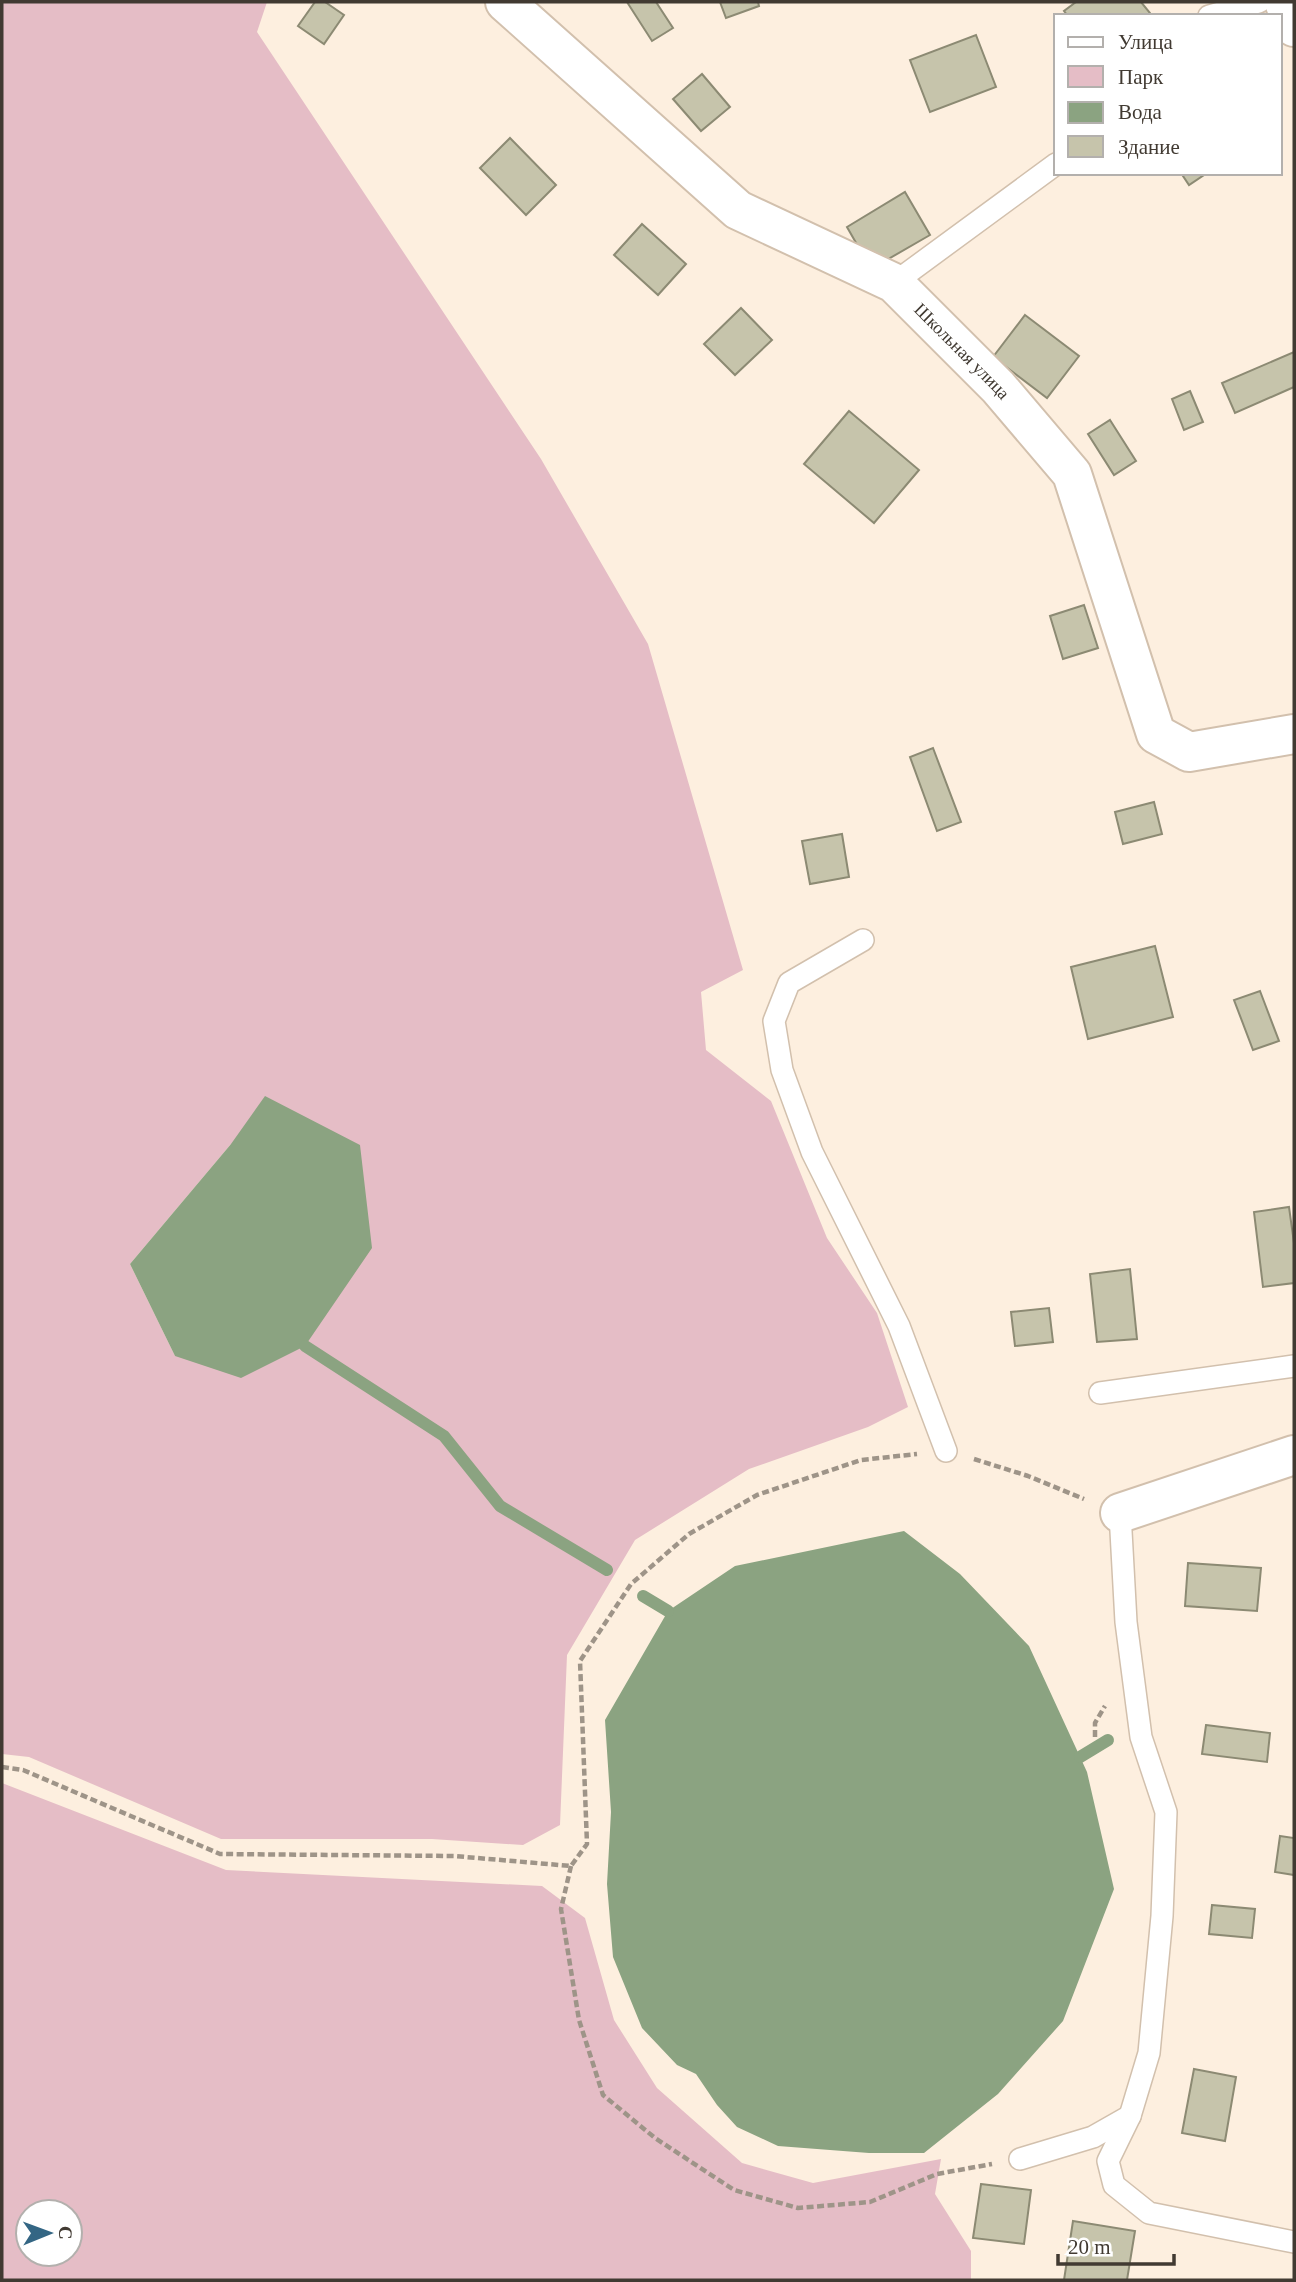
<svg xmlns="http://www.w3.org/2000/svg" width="1296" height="2282" viewBox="0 0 1296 2282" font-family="Georgia,serif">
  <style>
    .green { fill: #e5bdc6; fill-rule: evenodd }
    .water { fill: #8ba381 }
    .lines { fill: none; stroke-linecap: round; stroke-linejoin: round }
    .stream { stroke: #8ba381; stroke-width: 12 }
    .building { fill: #c6c4ab; stroke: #8c8a73; stroke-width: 2 }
    .lane-casing { stroke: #d2c0ad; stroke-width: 24 }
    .street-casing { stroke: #d2c0ad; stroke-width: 42 }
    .secondary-casing { stroke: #d2c0ad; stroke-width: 42 }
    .path { stroke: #9e9488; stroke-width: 4.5; stroke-dasharray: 7 3.5; stroke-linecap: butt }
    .lane { stroke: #fff; stroke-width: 21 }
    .street { stroke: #fff; stroke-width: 38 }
    .secondary { stroke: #fff; stroke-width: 38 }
    .labels { text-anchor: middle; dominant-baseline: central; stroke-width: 6; stroke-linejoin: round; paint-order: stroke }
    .street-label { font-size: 18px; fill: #413a32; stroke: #fff }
  </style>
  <rect width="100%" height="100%" fill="#fdefdf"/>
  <g class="green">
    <path d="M2,2H267L257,32L541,459L648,644L743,970L701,992L706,1050L771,1101L827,1238L877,1313L908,1407L868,1427L749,1469L635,1540L567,1655L560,1825L523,1845L432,1839H221L29,1757L2,1754ZM231,1144L175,1356L130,1264Z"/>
    <path d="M2,1783L226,1870L542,1886L585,1918L614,2020L657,2088L742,2163L813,2183L941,2159L935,2194L971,2251V2280H2ZM28,2212H70V2254H28Z"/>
  </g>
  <g class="water">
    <path d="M265,1096L360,1145L372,1248L305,1346L241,1378L175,1356L130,1264L231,1144Z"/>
    <path d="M904,1531L960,1574L1029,1646L1087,1772L1114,1889L1063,2021L998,2094L924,2153H869L778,2146L737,2127L717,2105L696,2074L677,2065L642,2028L613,1957L607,1884L611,1812L605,1720L668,1611L735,1566Z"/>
  </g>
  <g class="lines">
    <g class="stream">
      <path d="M305,1346L444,1436L500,1506L607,1570"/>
      <path d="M643,1596L668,1611"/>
      <path d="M1080,1757L1108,1740"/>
    </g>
  </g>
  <g class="building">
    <path d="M315,2H325L344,15L324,44L298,26Z"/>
    <path d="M627,2H656L673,28L652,41Z"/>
    <path d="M720,2H758L759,6L726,18Z"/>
    <path d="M1076,2H1141L1150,13L1146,16H1068L1064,11Z"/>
    <path d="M976,35L996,87L930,112L910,60Z"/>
    <path d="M702,74L730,107L701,131L673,99Z"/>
    <path d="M510,138L556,185L526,215L480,168Z"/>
    <path d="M1181,173H1207L1189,185Z"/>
    <path d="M905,192L930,235L871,269L847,227Z"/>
    <path d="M642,224L686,264L658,295L614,255Z"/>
    <path d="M741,308L772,340L735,375L704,344Z"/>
    <path d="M1025,315L1079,356L1047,398L993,357Z"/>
    <path d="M1294,352V387L1235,413L1222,383Z"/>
    <path d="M1190,391L1203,422L1184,430L1172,399Z"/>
    <path d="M849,411L919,470L874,523L804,464Z"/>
    <path d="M1110,420L1136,461L1114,475L1088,434Z"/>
    <path d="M1084,605L1098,648L1063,659L1050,616Z"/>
    <path d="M933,748L961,822L937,831L910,757Z"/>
    <path d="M1154,802L1162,834L1123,844L1115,812Z"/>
    <path d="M842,834L849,877L810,884L802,841Z"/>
    <path d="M1155,946L1173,1017L1088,1039L1071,967Z"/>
    <path d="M1260,991L1279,1041L1253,1050L1234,1000Z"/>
    <path d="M1289,1207L1294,1243V1283L1263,1287L1254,1212Z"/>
    <path d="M1130,1269L1137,1339L1097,1342L1090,1274Z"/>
    <path d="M1049,1308L1053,1342L1015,1346L1011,1312Z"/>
    <path d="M1188,1563L1261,1568L1257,1611L1185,1606Z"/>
    <path d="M1206,1725L1270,1733L1267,1762L1202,1754Z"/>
    <path d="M1280,1836L1294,1838V1875L1275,1872Z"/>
    <path d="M1212,1905L1255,1909L1252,1938L1209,1934Z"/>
    <path d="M1194,2069L1236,2077L1225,2141L1182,2133Z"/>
    <path d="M981,2184L1031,2190L1024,2244L973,2238Z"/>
    <path d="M1073,2221L1135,2231L1127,2280H1064Z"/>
  </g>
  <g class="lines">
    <defs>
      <g id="lane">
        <path d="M1209,16L1259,2"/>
        <path d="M894,283L1056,164"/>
        <path d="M863,940L789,983L774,1021L782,1070L812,1152L899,1326L946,1451"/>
        <path d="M1100,1393L1294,1366"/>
        <path d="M1120,1513L1126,1622L1141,1737L1166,1812L1162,1916L1149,2053L1130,2116L1108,2161L1114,2185L1149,2213L1294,2242"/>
        <path d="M1020,2159L1093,2137L1130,2116"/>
      </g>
      <g id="street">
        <path id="s1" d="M505,2L738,210L894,283L998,387L1072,474L1156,734L1189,752L1294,734"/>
        <path d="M1120,1513L1294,1455"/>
      </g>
      <path id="secondary" d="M1284,2L1294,27"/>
    </defs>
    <use href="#lane" class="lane-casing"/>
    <use href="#street" class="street-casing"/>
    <use href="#secondary" class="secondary-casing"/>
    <g class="path">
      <path d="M974,1459L1028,1476L1084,1499"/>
      <path d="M1095,1737V1723L1105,1706"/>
      <path d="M2,1767L23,1770L220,1854L454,1856L571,1866L587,1844L580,1661L631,1584L689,1534L757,1495L861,1460L917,1454"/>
      <path d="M571,1866L561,1909L579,2020L603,2095L655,2138L734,2190L798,2208L870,2202L937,2174L992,2164"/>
    </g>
    <use href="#lane" class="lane"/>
    <use href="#street" class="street"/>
    <use href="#secondary" class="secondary"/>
  </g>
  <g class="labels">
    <g class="street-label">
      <text stroke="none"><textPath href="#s1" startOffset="581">Школьная улица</textPath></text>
    </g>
  </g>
  <rect width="1296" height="2282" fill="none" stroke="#413a32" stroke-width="7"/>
  <rect x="1054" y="14" width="228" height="161" fill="#ffffff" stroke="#b3b0ad" stroke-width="2"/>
  <rect x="1068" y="37" width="35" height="10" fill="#ffffff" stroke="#b3b0ad" stroke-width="2"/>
  <text x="1118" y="49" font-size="21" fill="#413a32">Улица</text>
  <rect x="1068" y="66" width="35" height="21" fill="#e5bdc6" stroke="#b3b0ad" stroke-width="2"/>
  <text x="1118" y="84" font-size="21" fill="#413a32">Парк</text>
  <rect x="1068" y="102" width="35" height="21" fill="#8ba381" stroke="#b3b0ad" stroke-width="2"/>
  <text x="1118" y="119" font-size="21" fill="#413a32">Вода</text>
  <rect x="1068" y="136" width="35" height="21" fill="#c6c4ab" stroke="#b3b0ad" stroke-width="2"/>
  <text x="1118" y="154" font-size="21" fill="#413a32">Здание</text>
  <g transform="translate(49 2233) rotate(89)"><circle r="33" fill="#ffffff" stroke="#b3b0ad" stroke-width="2"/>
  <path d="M0-5L12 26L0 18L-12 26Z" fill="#346684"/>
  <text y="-10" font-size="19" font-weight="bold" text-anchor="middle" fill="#413a32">С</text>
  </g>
  <path d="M1058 2254v10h116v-10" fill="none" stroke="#413a32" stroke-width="3.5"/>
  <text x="1068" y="2254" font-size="21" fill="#413a32" stroke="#ffffff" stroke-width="5" paint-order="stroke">20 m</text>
</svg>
